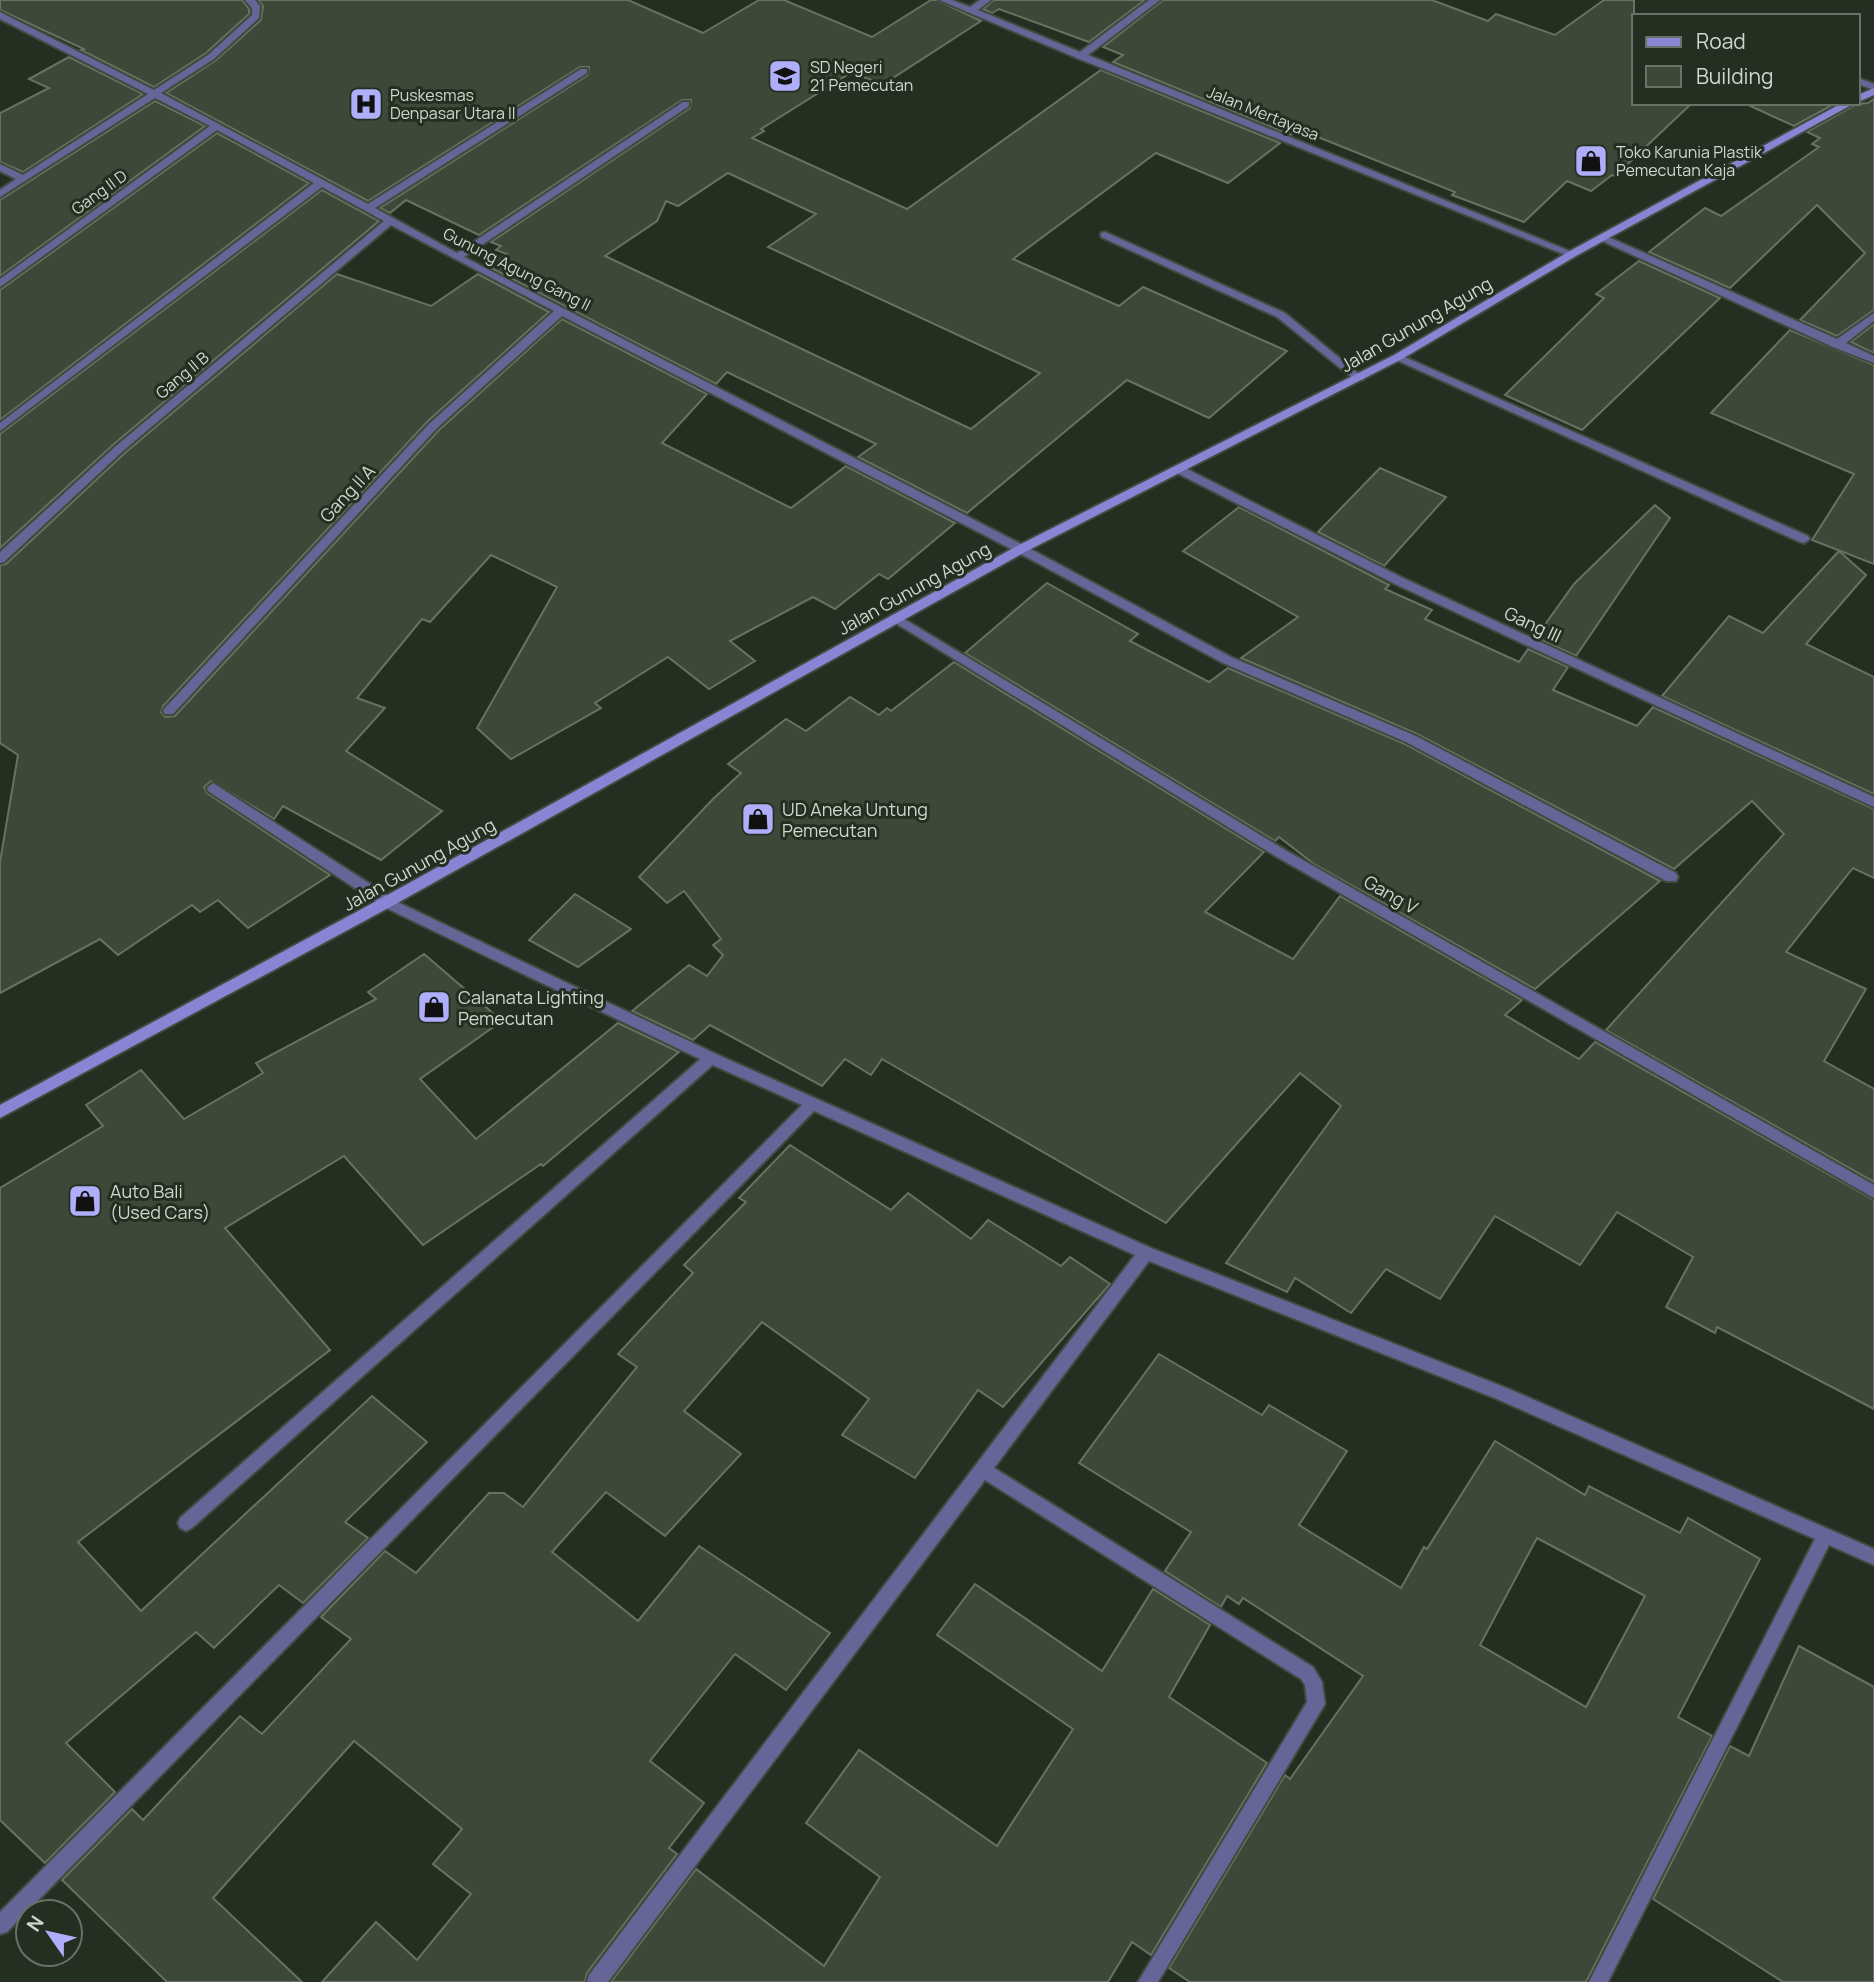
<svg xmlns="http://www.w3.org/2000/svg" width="1874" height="1982" viewBox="0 0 1874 1982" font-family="Manrope,sans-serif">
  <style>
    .building { fill: #3d4839; stroke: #667262; stroke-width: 2; fill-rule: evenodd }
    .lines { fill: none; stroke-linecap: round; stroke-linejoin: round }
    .service-casing { stroke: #404a3d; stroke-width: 4 }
    .minor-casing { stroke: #404a3d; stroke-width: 4 }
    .secondary-casing { stroke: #404a3d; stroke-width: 4 }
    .service { fill: #676598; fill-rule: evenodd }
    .minor { fill: #676598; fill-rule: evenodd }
    .secondary { fill: #8885d5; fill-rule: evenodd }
    .labels { text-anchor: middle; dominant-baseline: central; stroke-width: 6; stroke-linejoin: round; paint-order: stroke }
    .far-poi-label { font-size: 16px; fill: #d0d7ce; stroke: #242f21; text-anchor: start }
    .far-street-label { font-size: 16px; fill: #d0d7ce; stroke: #242f21 }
    .street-label { font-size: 18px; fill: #d0d7ce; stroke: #242f21 }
    .poi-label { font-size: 18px; fill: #d0d7ce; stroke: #242f21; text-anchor: start }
  </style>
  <rect width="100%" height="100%" fill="#242f21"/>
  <g class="building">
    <path d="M0,0H242L249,9V14L206,53L154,87L81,50L84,49L0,10Z"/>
    <path d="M258,0H628L703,33L759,0H784L872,37L931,0H937L981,21L882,85L852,72L761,129L764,131L752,138L907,209L1101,70L1280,143L1228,183L1156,153L1013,259L1119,306L1143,287L1287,351L1209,418L1127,380L967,513L858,457L876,444L727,372L716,384L489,267L507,254L496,250L501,246L491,242L690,108L691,100H682L479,235L406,200L390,213L380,208L588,75L589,67H580L368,201L166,93L215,61L261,20L263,6ZM728,173L816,214L768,247L1040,373L971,429L605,256L657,221L666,201L678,206Z"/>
    <path d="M994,0H1145L1089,42L999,9L992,13L983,9Z"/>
    <path d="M1163,0H1432L1488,21L1496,14L1555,35L1604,0H1634V103H1692L1615,176L1612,175L1591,191L1567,181L1524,222L1452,195L1455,192L1298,129L1291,135L1113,62L1123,55L1103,47Z"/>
    <path d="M69,57L143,94L23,172L0,162V113L49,88L29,79Z"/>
    <path d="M1874,99V310L1837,336L1800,320L1865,253L1817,205L1730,288L1649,252L1705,208L1721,216L1819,147L1812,144L1820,138L1807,132L1857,104L1868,103Z"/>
    <path d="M155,101L205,126L0,276V200Z"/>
    <path d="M1744,103H1836L1794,126Z"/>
    <path d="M217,133L309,183L0,420V290Z"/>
    <path d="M322,190L379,221L114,444L0,548V434Z"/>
    <path d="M1639,261L1720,298L1582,430L1505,395L1604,298L1596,294Z"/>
    <path d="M337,274L431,306L478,274L549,312L427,422L163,706L161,712L165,717L175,716L439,430L562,319L707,394L662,443L791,508L846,466L955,523L888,579L879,574L835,609L813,597L730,641L755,661L709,689L668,657L595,703L601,708L511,759L477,728L557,587L491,555L430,622L422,619L357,698L385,708L346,751L442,811L381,860L283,806L274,819L211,781L204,787L207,793L330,875L248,928L218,900L200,912L192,905L118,955L100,939L0,993V862L18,755L0,743V565L6,564L126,452Z"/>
    <path d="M1874,324V353L1851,342Z"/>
    <path d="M1790,330L1874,365V564L1812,540L1854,474L1711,413Z"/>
    <path d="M1380,468L1446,497L1384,566L1318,532Z"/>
    <path d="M1655,505L1670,518L1576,656L1536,637L1574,584Z"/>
    <path d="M1239,507L1389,585L1385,589L1432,610L1425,619L1519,662L1528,649L1568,667L1553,690L1637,726L1653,707L1874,809V878L1853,868L1786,952L1866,989L1824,1061L1874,1089V1182L1606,1030L1784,834L1752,801L1674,869L1417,734L1241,658L1298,617L1183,551Z"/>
    <path d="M1839,551L1866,575L1806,644L1874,677V794L1662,696L1729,616L1763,633Z"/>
    <path d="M1047,583L1138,634L1130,641L1209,682L1228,668L1405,744L1660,881L1535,989L1314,864L1279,837L1275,841L965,653Z"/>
    <path d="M954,662L1264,852L1205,912L1293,959L1340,896L1522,1000L1505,1015L1579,1059L1595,1042L1874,1200V1409L1717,1327L1715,1333L1666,1307L1693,1257L1617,1212L1580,1265L1495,1216L1440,1299L1386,1269L1351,1313L1295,1278L1287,1292L1226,1263L1341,1106L1300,1073L1166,1223L882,1059L871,1075L845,1059L822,1086L710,1025L693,1040L632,1011L689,965L707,976L723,955L713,945L721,939L684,891L667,903L639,877L713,799L741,773L728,764L786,719L806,731L850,697L879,715L887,708L891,711Z"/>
    <path d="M575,894L631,929L578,967L529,940Z"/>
    <path d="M424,954L502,1021L420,1079L476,1139L618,1023L679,1052L543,1166L541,1164L423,1245L344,1156L225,1228L330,1350L78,1542L141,1611L372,1396L427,1442L345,1522L368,1538L303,1603L279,1585L214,1648L196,1632L66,1743L115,1792L45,1863L0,1820V1188L103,1126L86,1105L141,1070L184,1119L263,1073L256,1063L376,999L368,992Z"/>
    <path d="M790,1145L891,1210L908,1193L971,1239L988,1220L1061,1266L1070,1257L1110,1284L1003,1407L978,1390L915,1478L842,1435L869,1399L762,1322L684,1411L741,1454L665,1536L606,1492L552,1552L638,1621L699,1546L830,1633L786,1690L735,1654L650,1761L704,1803L669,1848L677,1854L587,1973L585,1982H322L376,1922L417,1960L471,1894L433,1864L462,1829L354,1741L213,1898L302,1982H167L62,1880L132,1809L143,1820L240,1716L262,1734L351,1639L321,1617L385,1551L416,1573L489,1493H504L523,1507L637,1367L618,1354L693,1273L684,1265L746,1202L739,1198Z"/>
    <path d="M1159,1354L1262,1415L1269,1405L1347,1451L1299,1525L1401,1588L1424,1547L1427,1549L1495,1441L1585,1495L1589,1486L1680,1533L1688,1518L1760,1559L1678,1717L1712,1736L1586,1982H1190L1169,1968L1285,1775L1290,1779L1363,1676L1243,1598L1239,1604L1227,1596L1221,1607L1165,1571L1191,1532L1079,1463ZM1537,1538L1645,1596L1586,1707L1480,1645Z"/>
    <path d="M975,1584L1102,1671L1153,1589L1210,1625L1169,1697L1267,1763L1151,1955L1132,1942L1108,1982H611L696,1869L824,1966L880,1877L806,1823L859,1750L997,1846L1073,1729L937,1635Z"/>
    <path d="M1799,1646L1874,1687V1982H1783L1653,1899L1730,1746L1749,1756Z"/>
  </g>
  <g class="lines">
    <defs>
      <g id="service">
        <path d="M1858,78L1874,84V90L1858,84Z"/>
        <path d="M1105,232L1285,313L1364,378L1363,380H1355L1277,317L1101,237V233Z"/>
        <path d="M213,783L392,898L394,902L392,906H382L208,791L207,788Z"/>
        <path d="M711,1052L716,1054L718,1058L716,1062L192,1528L186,1531L180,1528L178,1523L180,1518L706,1054Z"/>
      </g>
      <g id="minor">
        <path d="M245,0H255L260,6L259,18L214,59L161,93L368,204L581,69H587V73L375,208L457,253L683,102H689V106L464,257L1025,546L1231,657L1416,736L1676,873L1678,877L1676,881H1666L1406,742L1223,663L1017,552L562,316L437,428L173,714H165L163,711L165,708L429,424L554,311L391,225L124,450L4,562L0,563V552L116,446L384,221L322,187L0,431V423L314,183L217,130L0,287V279L210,126L155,98L0,197V190L16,179L0,171V164L23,175L148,94L0,19V12L154,90L208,55L252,15V8Z"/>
        <path d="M939,0H952L970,7L980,0H991L978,10L1080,52L1149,0H1160L1088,55L1577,254L1572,257L1568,256L1077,58Z"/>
        <path d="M1604,235L1837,339L1874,313V321L1846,343L1874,356V363L1833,347L1600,240L1599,238Z"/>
        <path d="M1398,354L1808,536L1810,539L1804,543L1800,542L1394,359L1393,357Z"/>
        <path d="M1181,466L1403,578L1874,797V807L1395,584L1177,473V467Z"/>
        <path d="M896,614L1287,851L1874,1185V1198L1277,857L892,621L890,618L892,615Z"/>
        <path d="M387,897L716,1054L1151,1248L1509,1389L1874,1549V1565L1829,1545L1608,1982H1589L1815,1539L1497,1399L1149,1261L994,1468L1313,1667L1322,1682L1325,1704L1158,1982H1138L1307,1702L1305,1685L1301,1679L985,1480L608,1982H587L589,1975L1135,1255L814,1111L7,1932L0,1934V1912L802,1105L706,1062L382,906L380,902Z"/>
      </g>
      <g id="secondary">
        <path d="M1874,88V95L1858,102V95Z"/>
        <path d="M1842,103H1855L1576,256L1402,359L1025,552L392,906L0,1118V1105L382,898L1017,546L1394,355L1568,252Z"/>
      </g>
    </defs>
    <use href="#service" class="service-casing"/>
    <use href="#minor" class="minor-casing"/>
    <use href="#secondary" class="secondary-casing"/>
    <use href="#service" class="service"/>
    <use href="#minor" class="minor"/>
    <use href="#secondary" class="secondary"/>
  </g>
  <defs>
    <symbol id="school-square" viewBox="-11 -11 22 22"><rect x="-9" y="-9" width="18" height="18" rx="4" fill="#afaefa" stroke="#242f21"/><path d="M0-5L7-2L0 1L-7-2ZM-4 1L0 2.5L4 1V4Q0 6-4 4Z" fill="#111"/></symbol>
    <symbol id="hospital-square" viewBox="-11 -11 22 22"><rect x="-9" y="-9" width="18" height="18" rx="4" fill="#afaefa" stroke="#242f21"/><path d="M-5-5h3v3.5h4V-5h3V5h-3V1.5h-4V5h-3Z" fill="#111"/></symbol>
    <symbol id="shop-square" viewBox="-11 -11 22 22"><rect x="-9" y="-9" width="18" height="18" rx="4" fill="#afaefa" stroke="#242f21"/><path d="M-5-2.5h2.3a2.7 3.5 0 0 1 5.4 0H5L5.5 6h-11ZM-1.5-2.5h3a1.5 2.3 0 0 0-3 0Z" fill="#111"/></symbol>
  </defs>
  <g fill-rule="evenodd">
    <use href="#school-square" x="766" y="57" width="38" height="38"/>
    <use href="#hospital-square" x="347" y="85" width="38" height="38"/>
    <use href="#shop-square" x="1572" y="142" width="38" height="38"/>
    <use href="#shop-square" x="739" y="800" width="38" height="38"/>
    <use href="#shop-square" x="415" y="988" width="38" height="38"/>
    <use href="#shop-square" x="66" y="1182" width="38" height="38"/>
  </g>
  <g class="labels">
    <g class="far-poi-label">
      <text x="810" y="67">SD Negeri<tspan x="810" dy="18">21 Pemecutan</tspan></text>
      <text x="390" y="95">Puskesmas<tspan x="390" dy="18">Denpasar Utara II</tspan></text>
      <text x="1616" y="152">Toko Karunia Plastik<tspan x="1616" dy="18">Pemecutan Kaja</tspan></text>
    </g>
    <g class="far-street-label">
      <text transform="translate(1263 113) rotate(22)">Jalan Mertayasa</text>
      <text transform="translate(99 192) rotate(-36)">Gang II D</text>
      <text transform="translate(517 269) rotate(27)">Gunung Agung Gang II</text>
      <text transform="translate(182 375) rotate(-40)">Gang II B</text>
    </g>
    <g class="street-label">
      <text transform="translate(1416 324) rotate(-30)">Jalan Gunung Agung</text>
      <text transform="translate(347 493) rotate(-47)">Gang II A</text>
      <text transform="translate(914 588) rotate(-29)">Jalan Gunung Agung</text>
      <text transform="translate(1533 624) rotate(25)">Gang III</text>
      <text transform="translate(419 864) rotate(-29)">Jalan Gunung Agung</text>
      <text transform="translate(1391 894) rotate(30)">Gang V</text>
    </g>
    <g class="poi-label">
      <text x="782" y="809">UD Aneka Untung<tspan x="782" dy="21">Pemecutan</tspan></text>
      <text x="458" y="997">Calanata Lighting<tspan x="458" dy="21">Pemecutan</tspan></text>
      <text x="110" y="1191">Auto Bali<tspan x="110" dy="21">(Used Cars)</tspan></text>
    </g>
  </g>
  <rect x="1632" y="14" width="228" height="91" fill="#242f21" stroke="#697266" stroke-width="2"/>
  <rect x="1646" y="37" width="35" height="10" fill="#8885d5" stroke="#697266" stroke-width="2"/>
  <text x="1696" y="49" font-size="21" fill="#d0d7ce">Road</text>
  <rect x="1646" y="66" width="35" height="21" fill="#3d4839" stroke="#697266" stroke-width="2"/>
  <text x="1696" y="84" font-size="21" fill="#d0d7ce">Building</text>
  <g transform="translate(49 1933) rotate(304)"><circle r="33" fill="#242f21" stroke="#697266" stroke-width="2"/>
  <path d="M0-5L12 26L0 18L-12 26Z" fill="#afaefa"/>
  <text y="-10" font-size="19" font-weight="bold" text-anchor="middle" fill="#d0d7ce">N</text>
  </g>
</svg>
